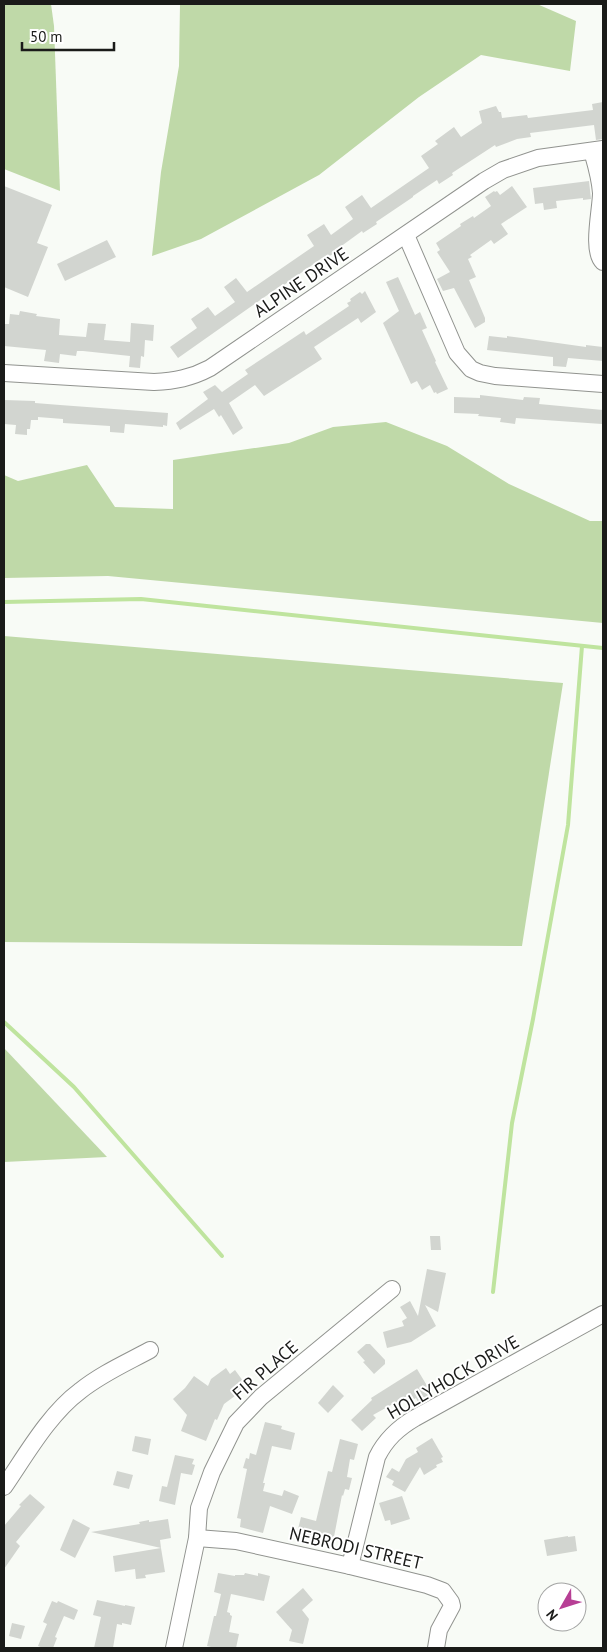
<svg xmlns="http://www.w3.org/2000/svg" width="607" height="1652" viewBox="0 0 607 1652" font-family="'PT Sans',sans-serif">
  <style>
    .green { fill: #bfd9a8 }
    .lines { fill: none; stroke-linecap: round; stroke-linejoin: round }
    .stream { stroke: #bfe49e; stroke-width: 4 }
    .building { fill: #d2d5d0 }
    .minor-casing { stroke: #91938f; stroke-width: 18 }
    .minor { stroke: #fff; stroke-width: 16 }
    .labels { text-anchor: middle; dominant-baseline: central; stroke-width: 4; stroke-linejoin: round; paint-order: stroke }
    .street-label { font-size: 18px; fill: #1a1b19; stroke: #fff }
  </style>
  <rect width="100%" height="100%" fill="#f8fbf6"/>
  <g class="green">
    <path d="M4,4H51L54,26L60,191L4,169Z"/>
    <path d="M180,4H537L576,21L570,71L481,55L419,97L319,175L201,239L152,256L161,172L179,66Z"/>
    <path d="M386,422L447,446L509,484L590,521H603V623L108,576L4,578V475L18,481L87,465L115,507L173,509V460L289,443L333,427Z"/>
    <path d="M4,636L563,683L522,946L4,942Z"/>
    <path d="M4,1048L107,1157L4,1162Z"/>
  </g>
  <g class="lines">
    <g class="stream">
      <path d="M4,602L141,599L603,648"/>
      <path d="M4,1022L74,1087L222,1256"/>
      <path d="M493,1292L512,1123L533,1019L568,825L582,646"/>
    </g>
  </g>
  <g class="building">
    <path d="M603,102V139L596,140L594,125L530,133L531,137L517,139L496,147L495,145L452,173L453,175L439,184L437,180L413,196V197L376,222L377,224L363,233L362,231L340,247L341,249L323,260L322,258L284,285L283,284L178,358L170,347L197,328L191,319L208,307L215,316L235,302L224,287L236,278L247,292L314,246L307,235L324,224L331,235L353,219L345,207L362,195L371,208L429,168L421,156L438,144L435,141L454,127L461,137L482,123L479,111L496,106L499,112H501L502,118L527,115L528,118L593,110L592,104Z"/>
    <path d="M589,181L591,199L583,200V198L556,201L557,208L544,210L543,203L535,204L533,188Z"/>
    <path d="M4,186L52,205L37,243L48,247L28,297L4,287Z"/>
    <path d="M512,186L527,207L501,224L508,234L494,244L491,240L470,255L472,257L468,259L476,277L469,280L485,318V322L475,328L454,288L443,291L437,279L450,272L437,252L440,250L436,243L461,226L460,224L473,216L474,218L491,206L485,197L494,191L495,192L497,191L500,195Z"/>
    <path d="M107,240L116,257L65,281L57,264Z"/>
    <path d="M398,277L415,315L420,312L427,328L422,330L436,361L435,362L448,389L437,394L436,392L434,393L430,385L422,390L417,381L411,384L383,323L399,311L386,282Z"/>
    <path d="M365,291L376,312L361,323L358,318L314,347L322,359L264,396L255,385L229,403L243,428L233,435L221,415L219,417L214,409L180,430L176,423L208,399L203,392L215,385L222,392L248,374L245,370L304,331L306,335L349,306L347,303L351,301L350,299L360,292L362,294Z"/>
    <path d="M20,311L37,314L36,316L60,319L59,335L86,337L88,323L106,324L104,340L130,342L131,323L154,325L153,341L145,340L144,357L141,356L140,368L129,367L130,356L83,351H77L76,356L60,354L59,363L44,361L46,350L4,346V324H9L10,314L19,315Z"/>
    <path d="M489,336L507,338V336L522,338L586,347V345L603,347V361L568,358L566,367L553,366V357L487,350Z"/>
    <path d="M480,395L523,400L524,397L540,398L539,404L603,410V423L602,424L516,418L515,424L500,422L501,418L478,416L479,414L454,413V397L480,398Z"/>
    <path d="M4,400L35,401V403L60,405L168,413L167,426L163,425V427L125,424L124,433L110,432V426L63,423V419L38,417V420H31L30,429H27V435L15,434L16,425L4,424Z"/>
    <path d="M430,1236H440L441,1250H431Z"/>
    <path d="M427,1269L446,1273L438,1312L425,1305L436,1326L411,1342L387,1348L383,1332L404,1326L402,1321L407,1318L400,1307L410,1301L418,1316Z"/>
    <path d="M366,1344H370L385,1360V1364L374,1374L363,1362L365,1361L357,1352Z"/>
    <path d="M226,1368L230,1374L235,1370L243,1381L239,1384L243,1390L224,1404L217,1420L215,1419L206,1441L181,1431L187,1415L173,1399L185,1388L194,1376L208,1386L211,1379Z"/>
    <path d="M417,1369L432,1394L418,1402L416,1398L412,1400L409,1395L373,1415L376,1418L362,1431L351,1420L372,1400L371,1398Z"/>
    <path d="M333,1385L344,1396L328,1413L318,1403Z"/>
    <path d="M265,1422L282,1426L281,1429L295,1433L291,1450L272,1446L263,1483H265L263,1491L282,1496L284,1490L299,1496L292,1514L270,1506L263,1533L240,1527L241,1519L237,1518L247,1469L243,1468L246,1458L249,1459L250,1453L256,1455Z"/>
    <path d="M135,1436L151,1439L148,1455L132,1451Z"/>
    <path d="M432,1438L443,1457L441,1458L443,1462L436,1465L437,1467L424,1475L420,1467L405,1492L392,1485L394,1481L386,1477L392,1468L399,1472L406,1459L418,1452L416,1448Z"/>
    <path d="M340,1439L358,1444L354,1460L350,1459L347,1477L352,1478L349,1490L345,1489L343,1496L342,1495L333,1542L328,1540L327,1542L297,1533L301,1517L316,1521L328,1471L332,1472Z"/>
    <path d="M175,1455L194,1459L192,1464L195,1465L192,1475L181,1473L175,1505L159,1501L162,1486L167,1487Z"/>
    <path d="M117,1471L133,1475L129,1489L113,1485Z"/>
    <path d="M30,1494L45,1507L16,1542L20,1546L4,1569V1526L21,1506L19,1505Z"/>
    <path d="M402,1496L410,1519L391,1525L390,1520L385,1521L379,1503Z"/>
    <path d="M73,1519L90,1528L75,1558L60,1550Z"/>
    <path d="M168,1519L171,1538L160,1540L161,1548L91,1532L140,1524L139,1522L149,1520V1522Z"/>
    <path d="M568,1536V1537L575,1536L577,1551L547,1556L544,1540Z"/>
    <path d="M161,1548L165,1572L145,1575L146,1578L136,1579L135,1569L115,1572L113,1556Z"/>
    <path d="M218,1573L235,1576V1575H244L245,1573L258,1576V1573L270,1576L264,1601L231,1594L227,1612L230,1613V1615L232,1616L229,1632L239,1634L236,1648H215L207,1646L214,1616H216L221,1594L214,1592Z"/>
    <path d="M303,1588L313,1600L302,1610L309,1619L303,1644L289,1641L292,1630L276,1612Z"/>
    <path d="M97,1600L125,1606V1605L135,1607L131,1625L122,1623V1625L117,1624L113,1648H94L101,1617L93,1615Z"/>
    <path d="M52,1601L57,1603L58,1601L78,1610L74,1620L64,1616L55,1637L57,1638L53,1648H43L38,1646L47,1624L43,1622Z"/>
    <path d="M12,1623L25,1626L21,1639L9,1636Z"/>
  </g>
  <g class="lines">
    <defs>
      <g id="minor">
        <path d="M592,151C596,165 600,178 601,193C601,209 591,251 603,262"/>
        <path d="M406,235L457,353L471,369L480,373L495,376L603,384"/>
        <path d="M4,373L154,382C175,381 191,378 210,368L484,181L503,170L538,158L603,149"/>
        <path d="M4,1487C26,1455 49,1414 80,1391C101,1374 126,1363 150,1350"/>
        <path d="M197,1538L236,1541L350,1566L427,1585L443,1591L451,1602L452,1606L439,1630L436,1648"/>
        <path d="M350,1566L377,1457C386,1439 398,1428 415,1418L603,1314"/>
        <path d="M174,1648L197,1538L199,1508L212,1472L236,1423L261,1397L392,1289"/>
      </g>
    </defs>
    <use href="#minor" class="minor-casing"/>
    <use href="#minor" class="minor"/>
  </g>
  <g class="labels">
    <g class="street-label">
      <text transform="translate(301 282) rotate(-34)">ALPINE DRIVE</text>
      <text transform="translate(265 1370) rotate(-41)">FIR PLACE</text>
      <text transform="translate(453 1377) rotate(-30)">HOLLYHOCK DRIVE</text>
      <text transform="translate(356 1548) rotate(13)">NEBRODI STREET</text>
    </g>
  </g>
  <rect width="607" height="1652" fill="none" stroke="#1a1b19" stroke-width="10"/>
  <g transform="translate(562 1607) rotate(231)"><circle r="24" fill="#ffffff" stroke="#a3a4a3"/>
  <path d="M0-4L9 19L0 12L-9 19Z" fill="#b73f95"/>
  <text y="-8" font-size="14" font-weight="bold" text-anchor="middle" fill="#1a1b19">N</text>
  </g>
  <path d="M22 42v8h92v-8" fill="none" stroke="#1a1b19" stroke-width="2.5"/>
  <text x="30" y="42" font-size="15" fill="#1a1b19" stroke="#ffffff" stroke-width="4" paint-order="stroke">50 m</text>
</svg>
